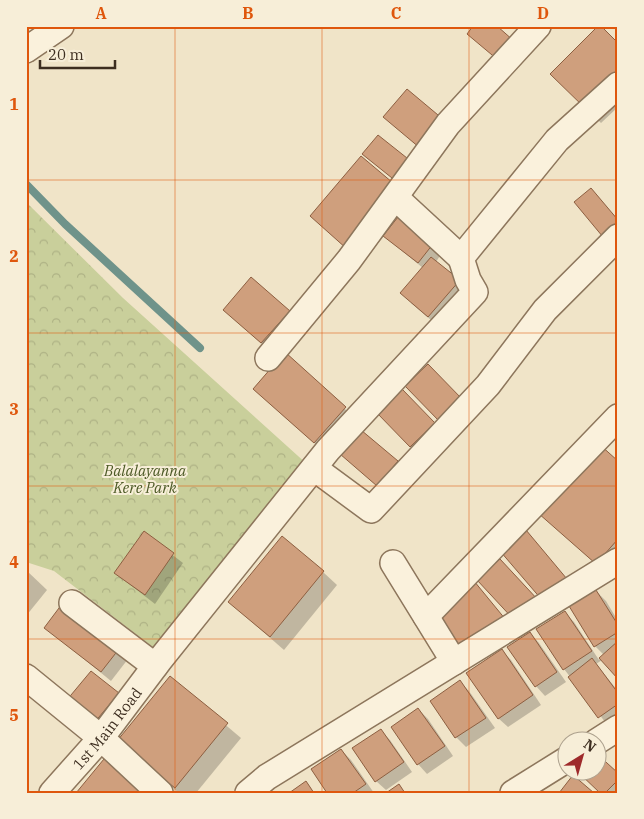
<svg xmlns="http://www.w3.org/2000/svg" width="644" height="819" viewBox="0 0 644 819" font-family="'IBM Plex Serif',serif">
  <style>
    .park { fill: url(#park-crowns) }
    .shadow { fill: #0003 }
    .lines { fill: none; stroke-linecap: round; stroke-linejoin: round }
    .stream { stroke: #6f938a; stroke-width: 8 }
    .building { fill: #cf9f7d; stroke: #8d5f41 }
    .minor-casing { stroke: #8d765c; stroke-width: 28 }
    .minor { stroke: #faf1dc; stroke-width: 25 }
    .grid { fill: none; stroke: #df570d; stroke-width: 1; stroke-opacity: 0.55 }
    .labels { text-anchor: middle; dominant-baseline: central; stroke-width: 4; stroke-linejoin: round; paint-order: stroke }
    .park-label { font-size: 15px; font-style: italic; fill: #4d5a26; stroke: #f7eed8 }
    .street-label { font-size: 15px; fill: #3d2e20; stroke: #f7eed8 }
    .neatline { fill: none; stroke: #df570d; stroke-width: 2 }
    .grid-label { font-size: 16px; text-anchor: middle; font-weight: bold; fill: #df570d }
  </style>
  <defs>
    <pattern id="park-crowns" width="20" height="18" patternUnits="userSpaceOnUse" patternTransform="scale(1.25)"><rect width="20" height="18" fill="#c9cf9b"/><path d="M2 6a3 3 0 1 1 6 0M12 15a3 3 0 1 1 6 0" fill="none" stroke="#aeb285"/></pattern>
  </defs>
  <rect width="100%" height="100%" fill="#f0e4c8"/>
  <path class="park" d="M26,202L123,298L308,465L158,651L54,571L26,562Z"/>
  <g class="shadow">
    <path d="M29,26H55L42,39Z"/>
    <path d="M618,44V107L601,123L552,74Z"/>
    <path d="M412,203L441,254L436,262L468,291L438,326L411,303L423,268L384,236L362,262L311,216Z"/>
    <path d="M289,312L299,321L271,352L234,319Z"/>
    <path d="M285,354L359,422L329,456L268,402Z"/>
    <path d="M412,400L443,433L420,456L410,446Z"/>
    <path d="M361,431L406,472L387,494Z"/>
    <path d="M618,462V568L610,577L540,513Z"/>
    <path d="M144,533L183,563L155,604L115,573Z"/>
    <path d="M26,570L47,590L26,616Z"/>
    <path d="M323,572L337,585L284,650L229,602Z"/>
    <path d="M596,591L606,601L618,621V677L602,660L596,664L618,691V720L609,727L564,669V612L574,622L599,660L604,655L595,646Z"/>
    <path d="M62,606L128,659L111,681L46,628Z"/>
    <path d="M530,633L539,643L566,682L545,696L536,686Z"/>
    <path d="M502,651L511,660L541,705L508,727L498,718Z"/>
    <path d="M170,678L241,738L196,793H179L132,755Z"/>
    <path d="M460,682L469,691L495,728L466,747L456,737L432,701Z"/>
    <path d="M118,694L127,703L104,732L78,710Z"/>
    <path d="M418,709L428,719L453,756L427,774L418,764Z"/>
    <path d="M381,731L390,740L412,772L386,790L376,781Z"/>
    <path d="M341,750L351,760L374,793H329Z"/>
    <path d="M580,772L618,775V793H601Z"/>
  </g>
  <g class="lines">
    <path class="stream" d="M26,184L65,224L200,348"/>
  </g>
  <g class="building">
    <path d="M473,26H497L514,41L498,60L467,34Z"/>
    <path d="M598,26H601L618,43V79L587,110L550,74Z"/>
    <path d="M407,89L444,120L420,148L383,117Z"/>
    <path d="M378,135L412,162L397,182L362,154Z"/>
    <path d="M361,156L399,188L347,249L310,216Z"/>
    <path d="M591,188L618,220V225L603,237L574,202Z"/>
    <path d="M398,217L433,244L418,263L383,236Z"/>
    <path d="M431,257L460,280L428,317L400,293Z"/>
    <path d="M251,277L290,311L261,343L223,310Z"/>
    <path d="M285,352L346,407L314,443L253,389Z"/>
    <path d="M428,364L463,400L440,422L405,386Z"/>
    <path d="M402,389L435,423L410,447L377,413Z"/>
    <path d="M361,430L398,461L377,486L340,454Z"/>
    <path d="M599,444L618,461V539L596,564L538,513Z"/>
    <path d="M526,530L567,579L542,600L500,551Z"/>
    <path d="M144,531L174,553L145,595L114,573Z"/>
    <path d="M282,536L324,571L270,637L228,602Z"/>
    <path d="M500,559L539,601L516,622L477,580Z"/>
    <path d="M474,581L506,620L466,653L434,614Z"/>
    <path d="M596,590L618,625V632L594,647L569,606Z"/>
    <path d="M62,604L119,649L101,672L44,628Z"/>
    <path d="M565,611L592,651L563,670L536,629Z"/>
    <path d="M530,632L557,672L535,687L507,647Z"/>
    <path d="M618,641V679L599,658Z"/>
    <path d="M502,649L533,695L498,719L466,673Z"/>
    <path d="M592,658L618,693V704L598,718L568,677Z"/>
    <path d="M91,671L119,693L94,723L66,701Z"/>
    <path d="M170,676L228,723L175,788L117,741Z"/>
    <path d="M460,680L486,718L455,738L430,701Z"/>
    <path d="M418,708L445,746L417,765L391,727Z"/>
    <path d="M381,729L404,762L375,782L352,748Z"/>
    <path d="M341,749L366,784L353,793H327L311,769Z"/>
    <path d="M596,753L618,773V780L605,793H600L578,772H596Z"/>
    <path d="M104,759L144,793H76Z"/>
    <path d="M573,775L594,793H559Z"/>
    <path d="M306,781L314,793H289Z"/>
    <path d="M399,784L405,793H386Z"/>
  </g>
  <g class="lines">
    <defs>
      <g id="minor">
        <path d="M26,50L61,26"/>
        <path d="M396,198L461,258"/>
        <path d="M268,358L349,260L448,124L538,26"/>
        <path d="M314,468L371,510L488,385L545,310L618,237"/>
        <path d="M393,563L454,662"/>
        <path d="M72,603L155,666"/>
        <path d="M426,616L618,417"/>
        <path d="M26,677L101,738L160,793"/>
        <path d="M596,742L618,728"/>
        <path id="s1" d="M52,793L101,738L159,661L328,450L475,292L468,280L461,258L557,140L618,85"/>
        <path d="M248,793L267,777L618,561"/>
        <path d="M513,793L566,760"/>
      </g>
    </defs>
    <use href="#minor" class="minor-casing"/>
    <use href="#minor" class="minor"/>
  </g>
  <path class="grid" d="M175,26V793M322,26V793M469,26V793M26,180H618M26,333H618M26,486H618M26,639H618"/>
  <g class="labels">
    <g class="park-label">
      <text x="145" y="470">Balalayanna<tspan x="145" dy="17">Kere Park</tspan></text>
    </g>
    <g class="street-label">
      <text stroke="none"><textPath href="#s1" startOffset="85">1st Main Road</textPath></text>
    </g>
  </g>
  <rect width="644" height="819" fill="none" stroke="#f7eed8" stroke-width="55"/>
  <g transform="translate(582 756) rotate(37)"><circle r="24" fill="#f7eed8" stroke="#ada18e"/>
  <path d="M0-4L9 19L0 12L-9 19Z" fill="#9e2a2b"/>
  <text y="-8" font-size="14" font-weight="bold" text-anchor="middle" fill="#3d2e20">N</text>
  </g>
  <path d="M40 60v8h75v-8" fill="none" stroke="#3d2e20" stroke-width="2.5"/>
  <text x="48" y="60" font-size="15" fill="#3d2e20" stroke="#f7eed8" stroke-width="4" paint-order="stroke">20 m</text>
  <rect x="28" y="28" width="588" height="764" class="neatline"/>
  <g class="grid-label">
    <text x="101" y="19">A</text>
    <text x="248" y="19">B</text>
    <text x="396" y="19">C</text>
    <text x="543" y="19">D</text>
    <text x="14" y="110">1</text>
    <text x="14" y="262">2</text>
    <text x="14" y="415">3</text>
    <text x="14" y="568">4</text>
    <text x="14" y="721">5</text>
  </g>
</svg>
